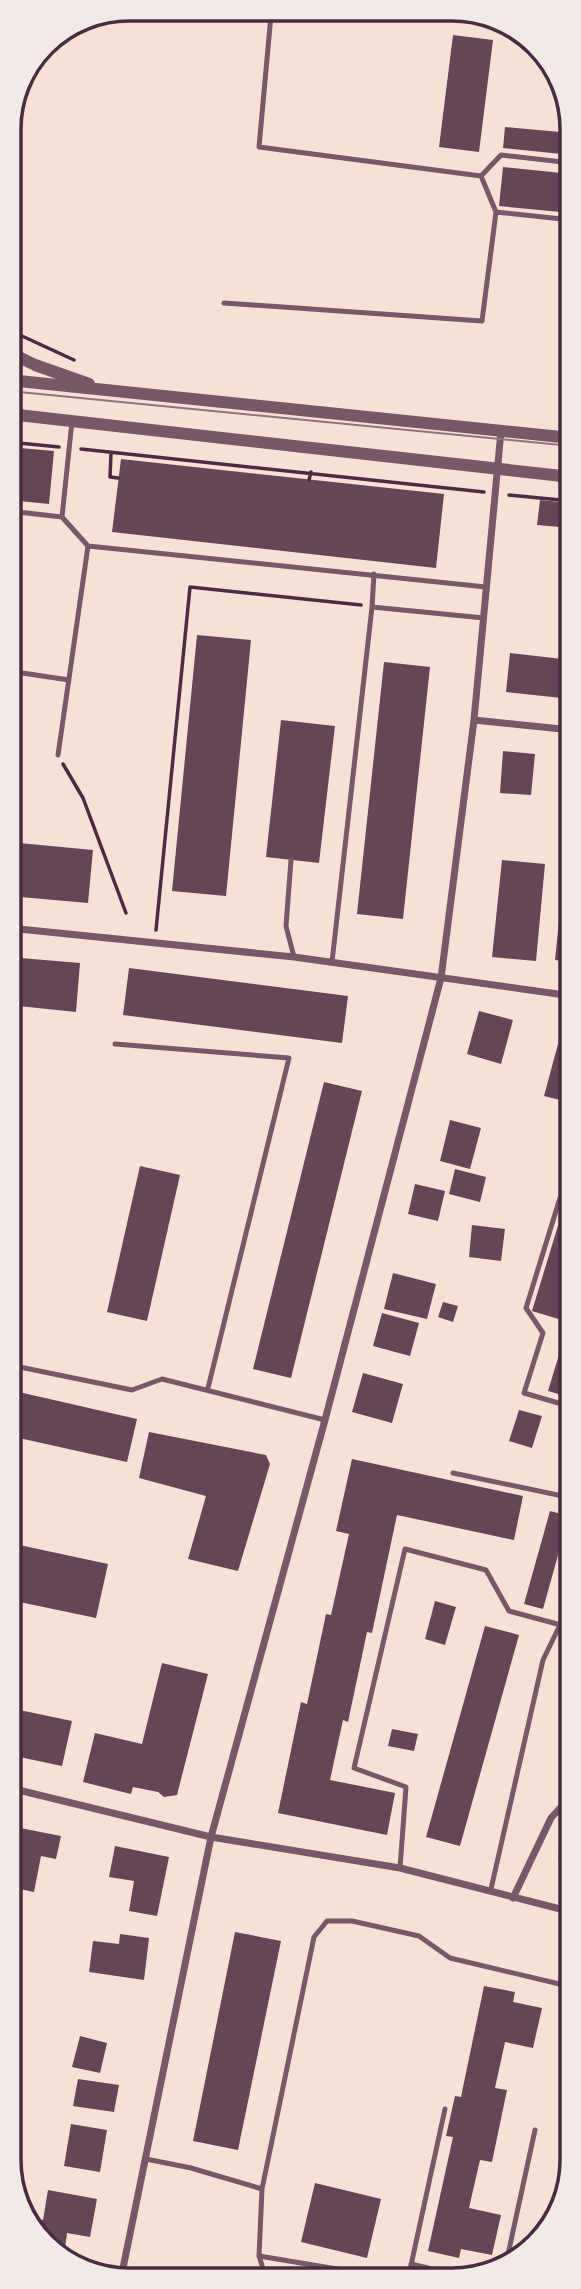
<svg xmlns="http://www.w3.org/2000/svg" width="581" height="2289" viewBox="0 0 581 2289" font-family="'Source Sans 3',sans-serif">
  <style>
    .building { fill: #644757 }
    .lines { fill: none; stroke-linecap: round; stroke-linejoin: round }
    .path { stroke: #4a2c40; stroke-width: 3.5 }
    .service { stroke: #755966; stroke-width: 5 }
    .minor { stroke: #755966; stroke-width: 7 }
    .tertiary { stroke: #755966; stroke-width: 12 }
    .tram { stroke: #8f747c; stroke-width: 2 }
    .rim { fill: none; stroke: #4a2c40; stroke-width: 3.5 }
  </style>
  <rect width="100%" height="100%" fill="#f7e1d7"/>
  <path class="building" d="M 453,35 L 493,40 L 479,152 L 439,147 Z
    M 505,127 L 571,133 L 571,155 L 503,148 Z
    M 503,167 L 571,174 L 571,213 L 499,206 Z
    M 9,447 L 54,451 L 49,504 L 9,500 Z
    M 121,459 L 444,494 L 436,568 L 112,532 Z
    M 540,500 L 571,503 L 571,528 L 537,525 Z
    M 566,632 L 571,633 L 571,651 L 563,650 Z
    M 197,635 L 251,640 L 226,896 L 172,891 Z
    M 510,653 L 571,660 L 571,699 L 506,692 Z
    M 384,662 L 430,667 L 403,919 L 357,914 Z
    M 281,720 L 335,726 L 319,863 L 266,857 Z
    M 503,751 L 535,754 L 531,795 L 500,793 Z
    M 9,842 L 93,850 L 88,903 L 9,896 Z
    M 502,860 L 545,864 L 536,961 L 492,957 Z
    M 559,921 L 571,922 L 572,962 L 555,960 Z
    M 9,957 L 80,963 L 76,1012 L 9,1005 Z
    M 129,968 L 348,996 L 342,1043 L 123,1015 Z
    M 479,1011 L 513,1020 L 501,1064 L 467,1054 Z
    M 558,1044 L 572,1047 L 572,1103 L 544,1096 Z
    M 324,1082 L 362,1091 L 291,1378 L 253,1369 Z
    M 450,1120 L 481,1128 L 470,1169 L 440,1161 Z
    M 140,1166 L 180,1175 L 147,1321 L 107,1312 Z
    M 455,1169 L 486,1177 L 480,1202 L 449,1194 Z
    M 415,1184 L 445,1191 L 438,1221 L 408,1214 Z
    M 560,1219 L 572,1222 L 572,1323 L 532,1311 Z
    M 472,1225 L 505,1229 L 501,1261 L 469,1257 Z
    M 393,1273 L 436,1284 L 427,1319 L 384,1309 Z
    M 443,1302 L 458,1306 L 453,1322 L 438,1317 Z
    M 382,1313 L 419,1323 L 410,1356 L 373,1346 Z
    M 561,1348 L 572,1351 L 572,1398 L 548,1391 Z
    M 363,1373 L 403,1384 L 392,1423 L 352,1412 Z
    M 10,1390 L 137,1419 L 127,1462 L 10,1436 Z
    M 519,1410 L 542,1416 L 532,1448 L 509,1441 Z
    M 149,1432 L 266,1455 L 270,1464 L 238,1571 L 188,1559 L 206,1496 L 139,1478 Z
    M 352,1459 L 523,1496 L 514,1540 L 397,1515 L 372,1633 L 367,1632 L 348,1722 L 343,1720 L 330,1780 L 395,1793 L 387,1835 L 278,1813 L 301,1702 L 307,1704 L 326,1614 L 331,1615 L 349,1534 L 336,1531 Z
    M 550,1511 L 569,1516 L 543,1609 L 524,1604 Z
    M 10,1543 L 108,1564 L 96,1618 L 10,1600 Z
    M 435,1601 L 456,1607 L 445,1645 L 425,1639 Z
    M 485,1626 L 519,1635 L 460,1846 L 426,1837 Z
    M 162,1663 L 208,1674 L 177,1795 L 164,1797 L 158,1792 L 133,1787 L 131,1794 L 83,1782 L 95,1733 L 142,1744 Z
    M 10,1708 L 72,1721 L 62,1766 L 10,1755 Z
    M 392,1729 L 418,1734 L 414,1751 L 388,1746 Z
    M 570,1814 L 572,1814 L 572,1860 L 558,1857 Z
    M 10,1826 L 61,1836 L 56,1859 L 41,1856 L 34,1892 L 10,1887 Z
    M 115,1846 L 169,1857 L 157,1916 L 129,1911 L 134,1881 L 109,1877 Z
    M 235,1932 L 281,1941 L 238,2150 L 193,2141 Z
    M 120,1934 L 149,1938 L 144,1980 L 89,1972 L 93,1941 L 119,1944 Z
    M 484,1986 L 515,1992 L 513,2002 L 542,2008 L 533,2048 L 505,2042 L 495,2088 L 507,2090 L 492,2162 L 480,2160 L 469,2208 L 501,2215 L 492,2255 L 461,2249 L 459,2258 L 428,2251 L 453,2137 L 446,2136 L 455,2096 L 461,2097 Z
    M 80,2036 L 107,2043 L 100,2073 L 72,2067 Z
    M 78,2079 L 119,2085 L 114,2112 L 73,2106 Z
    M 71,2124 L 107,2130 L 100,2172 L 64,2166 Z
    M 571,2142 L 572,2142 L 572,2162 L 567,2160 Z
    M 315,2183 L 381,2199 L 367,2258 L 301,2242 Z
    M 48,2190 L 97,2199 L 90,2237 L 67,2233 L 65,2248 L 39,2240 L 29,2217 L 43,2220 Z"/>
  <g class="lines">
    <path class="path" d="M 9,330 L 74,360
      M 9,442 L 59,447
      M 81,449 L 484,492
      M 111,453 L 110,477 L 118,478
      M 309,480 L 311,472
      M 509,495 L 571,501
      M 63,764 L 83,798 L 126,913
      M 156,930 L 190,587 L 361,605"/>
    <path class="service" d="M 271,15 L 259,147 L 481,176 L 501,155 L 571,163
      M 481,176 L 496,212
      M 224,303 L 482,321 L 496,212 L 571,220
      M 9,511 L 62,517 L 72,421
      M 62,517 L 88,546
      M 374,574 L 372,607 L 484,618
      M 9,671 L 69,680
      M 58,755 L 88,546 L 486,587
      M 291,860 L 286,926 L 294,957
      M 332,962 L 372,607
      M 115,1044 L 289,1058 L 208,1388
      M 572,1202 L 560,1198 L 526,1308 L 543,1333 L 524,1393 L 572,1407
      M 10,1365 L 132,1390 L 162,1379 L 325,1420
      M 453,1473 L 572,1498
      M 400,1868 L 406,1787 L 354,1768 L 405,1549 L 486,1570 L 509,1611 L 561,1625
      M 491,1889 L 543,1660 L 572,1600
      M 146,2159 L 191,2168 L 262,2189
      M 259,2256 L 337,2269 L 373,2279
      M 507,2259 L 535,2130
      M 411,2264 L 470,2278
      M 266,2278 L 259,2256 L 262,2189 L 314,1937 L 327,1921 L 352,1921 L 419,1936 L 450,1958 L 572,1987
      M 408,2279 L 445,2109"/>
    <path class="minor" d="M 474,720 L 571,730
      M 9,928 L 294,957 L 572,996
      M 10,1788 L 211,1837 L 400,1868 L 572,1912
      M 513,1898 L 551,1818 L 572,1795
      M 121,2278 L 211,1837 L 325,1420 L 441,978 L 474,720 L 501,431"/>
    <path class="tertiary" d="M 9,352 L 35,365 L 89,384
      M 9,380 L 571,438
      M 9,414 L 571,477"/>
    <path class="tram" d="M 9,391 L 571,446"/>
  </g>
  <path d="M0 0H581V2289H0ZM129 21H452A108 108 0 0 1 560 129V2160A108 108 0 0 1 452 2268H129A108 108 0 0 1 21 2160V129A108 108 0 0 1 129 21Z" fill="#f1eae7" fill-rule="evenodd"/>
  <path class="rim" d="M129 21H452A108 108 0 0 1 560 129V2160A108 108 0 0 1 452 2268H129A108 108 0 0 1 21 2160V129A108 108 0 0 1 129 21Z"/>
</svg>
